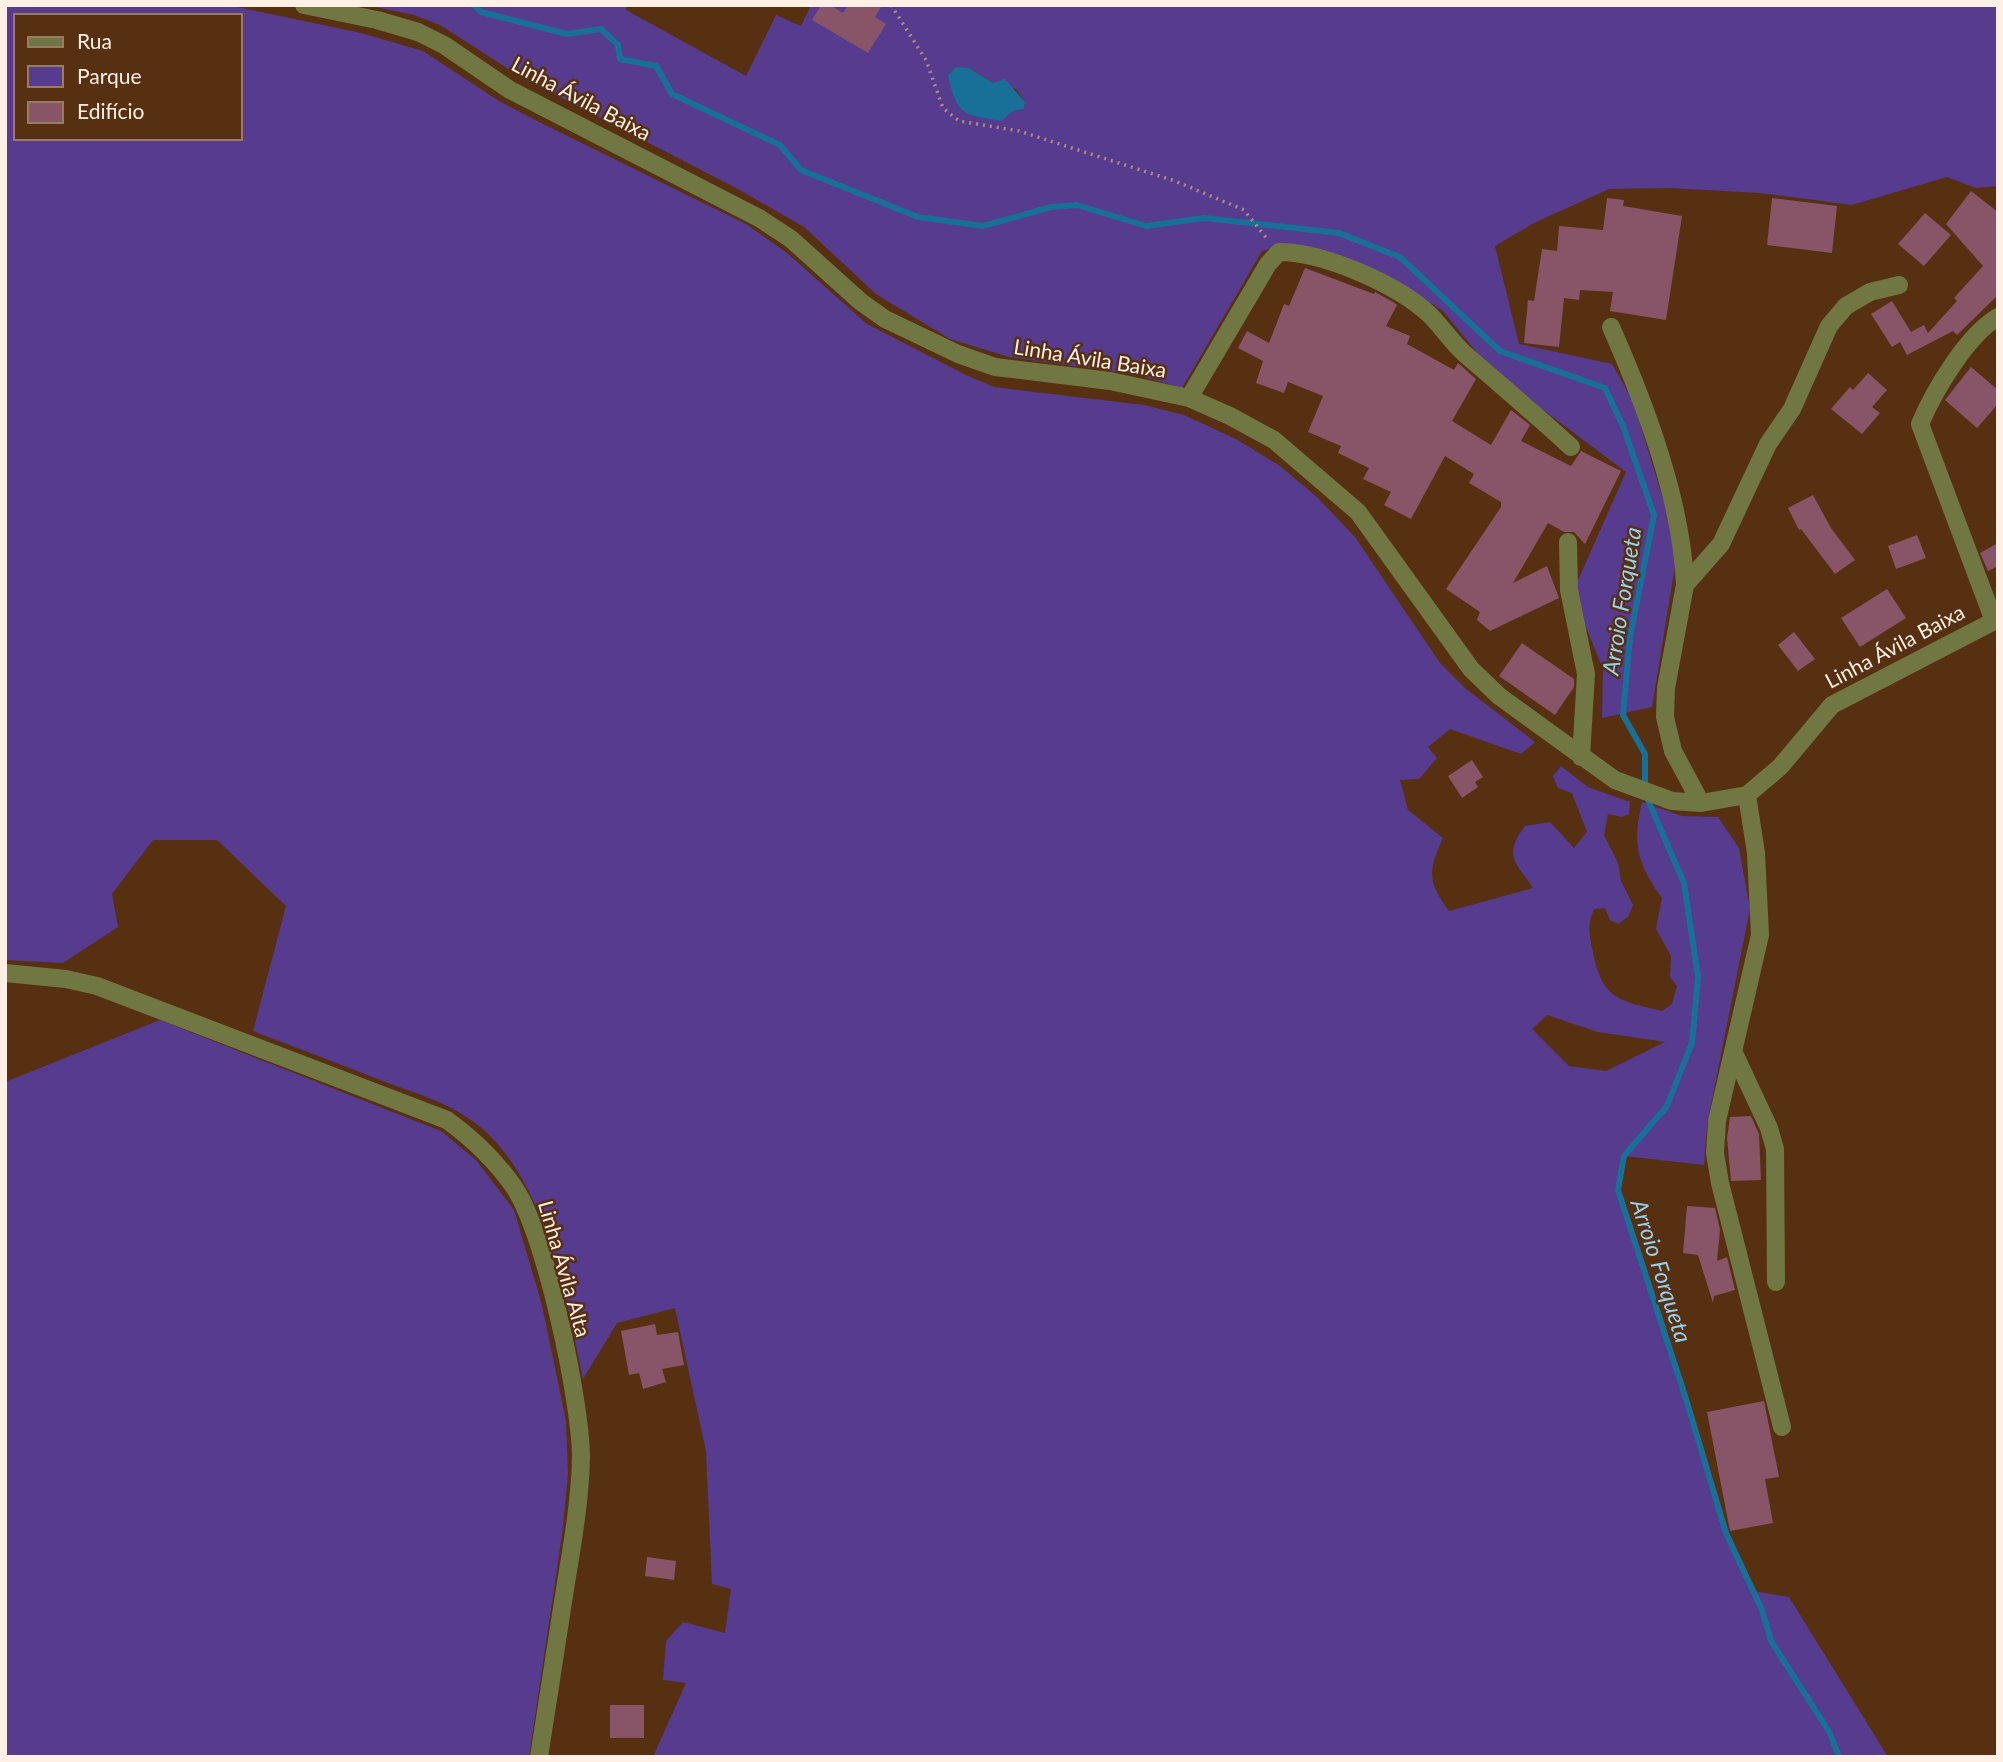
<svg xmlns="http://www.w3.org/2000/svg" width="2003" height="1762" viewBox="0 0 2003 1762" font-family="Lato,sans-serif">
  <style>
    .green { fill: #563b8f; fill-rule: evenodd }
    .water { fill: #186f98 }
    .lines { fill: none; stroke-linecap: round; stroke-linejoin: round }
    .stream { stroke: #186f98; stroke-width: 6 }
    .building { fill: #875468 }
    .path { stroke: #a98e79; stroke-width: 3.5; stroke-dasharray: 2 5; stroke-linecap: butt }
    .minor { stroke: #707742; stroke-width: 18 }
    .labels { text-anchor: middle; stroke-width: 5; stroke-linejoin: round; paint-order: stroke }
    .street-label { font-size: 21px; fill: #ffefe5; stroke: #573011 }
    .water-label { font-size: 23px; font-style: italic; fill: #94d0f3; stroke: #573011 }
  </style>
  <rect width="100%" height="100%" fill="#573011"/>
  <path class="green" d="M 5,5 L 228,5 L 361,33 L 423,51 L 499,101 L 539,122 L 746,224 L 787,253 L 867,324 L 966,375 L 994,387 L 1144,405 L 1184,415 L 1236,439 L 1280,466 L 1317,497 L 1355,537 L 1440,663 L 1465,688 L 1535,742 L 1521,754 L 1450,729 L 1428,747 L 1437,758 L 1419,779 L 1400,780 L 1408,810 L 1443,838 C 1428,871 1427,881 1449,911 L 1533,888 C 1515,862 1503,855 1525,826 L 1550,822 L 1574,848 L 1587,832 L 1572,793 L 1558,788 L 1553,776 L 1561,766 L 1588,787 L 1630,802 L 1629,814 L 1622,817 L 1608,814 L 1604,835 L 1618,863 L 1621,881 L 1633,905 L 1628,917 L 1618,924 L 1610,920 L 1605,908 L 1594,909 C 1587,925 1589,935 1593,952 C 1602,999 1619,1001 1662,1011 L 1672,1004 L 1677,986 L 1670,977 L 1671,956 L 1656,929 L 1662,898 C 1637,863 1632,844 1642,802 L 1682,816 L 1718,817 L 1739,848 L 1750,909 L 1707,1125 L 1704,1165 L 1624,1156 L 1618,1190 L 1686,1399 L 1726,1533 L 1753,1591 L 1789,1597 L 1888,1757 L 653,1757 L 686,1683 L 663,1680 L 666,1641 L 683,1622 L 725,1633 L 731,1589 L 712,1584 L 706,1451 L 675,1308 L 617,1323 L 583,1379 C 566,1296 544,1171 471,1120 C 446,1102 415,1093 388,1083 C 343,1065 298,1048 253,1031 L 286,906 L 217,840 L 153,840 L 112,894 L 118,927 L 63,963 L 5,960 ZM 16,16 L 240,16 L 240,138 L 16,138 ZM 1547,1015 L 1598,1032 L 1665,1042 L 1606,1071 L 1569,1066 L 1532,1029 Z
    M 366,5 L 627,5 L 626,10 L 746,76 L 776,15 L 801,26 L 811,5 L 1998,5 L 1998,186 L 1976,188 L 1947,177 L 1852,205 L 1760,193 L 1669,188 L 1609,189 L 1534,223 L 1495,246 L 1519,344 L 1612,364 L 1633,401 L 1678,548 L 1652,707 L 1602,718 L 1603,669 L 1578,608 L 1575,587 L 1626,472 L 1542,409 L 1478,354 L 1443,311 L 1407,288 L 1353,263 L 1304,246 L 1283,245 L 1262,251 L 1182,388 L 1138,375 L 1009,357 L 950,339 L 876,294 L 804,227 L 738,189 L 521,77 L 440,25 L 414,15 ZM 969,68 L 993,83 L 1016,89 L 1025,102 L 1024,109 L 1013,111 Z
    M 160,1020 L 441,1131 L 476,1160 L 514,1210 L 542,1305 L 566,1421 L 568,1475 L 562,1535 L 529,1757 L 5,1757 L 5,1082 Z"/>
  <path class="water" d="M 956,67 L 969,68 L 993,83 L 1005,79 L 1025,102 L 1024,109 L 1013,111 L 1001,121 C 961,114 957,115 948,75 Z"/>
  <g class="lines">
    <path class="stream" d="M 474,5 L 481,12 L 567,34 L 601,29 L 618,45 L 620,59 L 656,66 L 672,94 L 780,145 L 801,170 L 918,217 L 983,226 L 1051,207 L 1077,205 L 1146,226 L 1204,218 L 1339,233 L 1400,257 L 1500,351 L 1605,388 L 1623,426 L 1654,515 L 1630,637 L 1623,715 L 1645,754 L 1645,793 L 1684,883 L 1698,977 L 1692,1043 L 1667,1106 L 1624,1156 L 1618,1190 L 1686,1399 L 1726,1533 L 1762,1610 L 1771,1641 L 1830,1733 L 1839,1757"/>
  </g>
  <path class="building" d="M 821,5 L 830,5 L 843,13 L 848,5 L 882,5 L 875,17 L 886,24 L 868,53 L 812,20 Z
    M 1971,191 L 1998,212 L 1998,295 L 1957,335 L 1953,331 L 1907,355 L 1900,342 L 1892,347 L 1871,314 L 1892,301 L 1911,332 L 1924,325 L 1928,333 L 1957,301 L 1954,298 L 1983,266 L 1946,224 Z
    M 1607,198 L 1624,200 L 1623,206 L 1682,216 L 1666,320 L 1610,311 L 1613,292 L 1580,290 L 1579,300 L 1564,298 L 1559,347 L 1524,343 L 1528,300 L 1534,301 L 1542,249 L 1557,251 L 1559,226 L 1603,230 Z
    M 1772,198 L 1837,206 L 1832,253 L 1767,245 Z
    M 1925,213 L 1951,235 L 1924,266 L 1898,244 Z
    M 1305,268 L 1374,294 L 1375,292 L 1393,302 L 1397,305 L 1386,326 L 1410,336 L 1407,344 L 1454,370 L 1458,363 L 1476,379 L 1452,421 L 1491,445 L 1511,410 L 1530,425 L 1521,441 L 1571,466 L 1581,451 L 1621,471 L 1585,544 L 1574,532 L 1564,532 L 1548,523 L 1513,583 L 1547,566 L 1559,598 L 1490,631 L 1477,620 L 1480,612 L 1446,589 L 1501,507 L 1501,502 L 1469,483 L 1474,474 L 1445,456 L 1411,519 L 1384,505 L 1391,492 L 1363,479 L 1369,468 L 1338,453 L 1341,446 L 1308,432 L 1323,396 L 1288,382 L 1284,393 L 1256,383 L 1263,361 L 1238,348 L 1247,331 L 1269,343 L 1284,304 L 1289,306 Z
    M 1971,367 L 1998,390 L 1998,404 L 1977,428 L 1945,400 Z
    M 1868,373 L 1887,390 L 1872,407 L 1880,413 L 1862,434 L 1831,409 L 1850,387 L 1853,390 Z
    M 1813,495 L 1831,528 L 1855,560 L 1835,574 L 1801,529 L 1799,530 L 1788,508 Z
    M 1917,535 L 1926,558 L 1896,569 L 1888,546 Z
    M 1998,543 L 1998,566 L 1988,571 L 1980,553 Z
    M 1887,589 L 1906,618 L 1860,647 L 1841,618 Z
    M 1794,632 L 1815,659 L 1798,671 L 1778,645 Z
    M 1522,643 L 1574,679 L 1574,687 L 1555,715 L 1499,676 Z
    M 1472,760 L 1483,777 L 1475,782 L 1478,787 L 1462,798 L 1448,776 Z
    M 1751,1116 L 1759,1134 L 1761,1180 L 1731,1181 L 1727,1138 L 1730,1117 Z
    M 1687,1206 L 1715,1208 L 1720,1230 L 1717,1261 L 1727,1257 L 1735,1290 L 1714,1296 L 1713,1303 L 1698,1255 L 1683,1253 Z
    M 655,1324 L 657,1335 L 678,1332 L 684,1365 L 662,1369 L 666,1382 L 643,1389 L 639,1373 L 629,1375 L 621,1331 Z
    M 1764,1401 L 1779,1477 L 1765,1479 L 1773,1523 L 1730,1531 L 1707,1412 Z
    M 647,1557 L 676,1561 L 674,1580 L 645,1576 Z
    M 610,1705 L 644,1705 L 644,1738 L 610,1738 Z"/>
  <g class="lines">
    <path class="path" d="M 891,5 L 926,60 L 943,108 L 959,121 L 1019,131 L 1175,181 L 1244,210 L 1268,240"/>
    <path class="minor" d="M 304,5 L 377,20 L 418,32 L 444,45 L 510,90 L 759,218 L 791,239 L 861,302 L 885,319 L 958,354 L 995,367 L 1110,381 L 1189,398 L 1230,416 L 1274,440 L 1358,512 L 1471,669 L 1499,696 L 1615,780 L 1672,801 L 1701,803 L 1747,795 L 1780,767 L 1832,705 L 1998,619
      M 1611,327 C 1645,404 1682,501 1685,585
      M 1189,398 L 1268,264 L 1279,252 C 1323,252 1397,284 1430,315 C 1442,327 1452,343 1466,355 C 1501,385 1536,415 1571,447
      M 1568,542 L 1569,590 L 1586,674 L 1581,757
      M 1994,621 L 1920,424 C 1934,391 1967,335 1998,317
      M 1747,795 L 1756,853 L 1760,935 L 1717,1121 L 1715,1153 L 1720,1183 L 1782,1427
      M 1701,803 L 1673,751 L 1665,717 L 1666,688 L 1685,585 L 1721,544 L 1768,444 L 1792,409 L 1829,326 L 1846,306 L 1870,292 L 1899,285
      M 5,973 L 66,979 L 97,986 L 447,1120 C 473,1139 496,1161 514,1187 C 545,1232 581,1402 581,1458 C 580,1502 572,1546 565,1589 C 556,1645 548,1701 539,1757
      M 1733,1051 L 1769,1128 L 1775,1149 L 1776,1282"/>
  </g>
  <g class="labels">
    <g class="street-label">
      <text transform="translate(581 99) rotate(28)" y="7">Linha Ávila Baixa</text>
      <text transform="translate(1090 359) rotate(9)" y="7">Linha Ávila Baixa</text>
      <text transform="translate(1895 647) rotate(-28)" y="7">Linha Ávila Baixa</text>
      <text transform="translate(564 1269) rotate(74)" y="7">Linha Ávila Alta</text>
    </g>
    <g class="water-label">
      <text transform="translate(1622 601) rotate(-81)" y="8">Arroio Forqueta</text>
      <text transform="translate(1661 1271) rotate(72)" y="8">Arroio Forqueta</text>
    </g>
  </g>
  <rect width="2003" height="1762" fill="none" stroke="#ffefe5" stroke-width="14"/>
  <rect x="14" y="14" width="228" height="126" fill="#573011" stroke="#9a7c66" stroke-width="2"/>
  <rect x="28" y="37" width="35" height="10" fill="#707742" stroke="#9a7c66" stroke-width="2"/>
  <text x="77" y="49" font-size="21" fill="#ffefe5">Rua</text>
  <rect x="28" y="66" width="35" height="21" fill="#563b8f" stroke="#9a7c66" stroke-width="2"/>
  <text x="77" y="84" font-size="21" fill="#ffefe5">Parque</text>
  <rect x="28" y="102" width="35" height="21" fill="#875468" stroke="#9a7c66" stroke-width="2"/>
  <text x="77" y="119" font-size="21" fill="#ffefe5">Edifício</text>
</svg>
